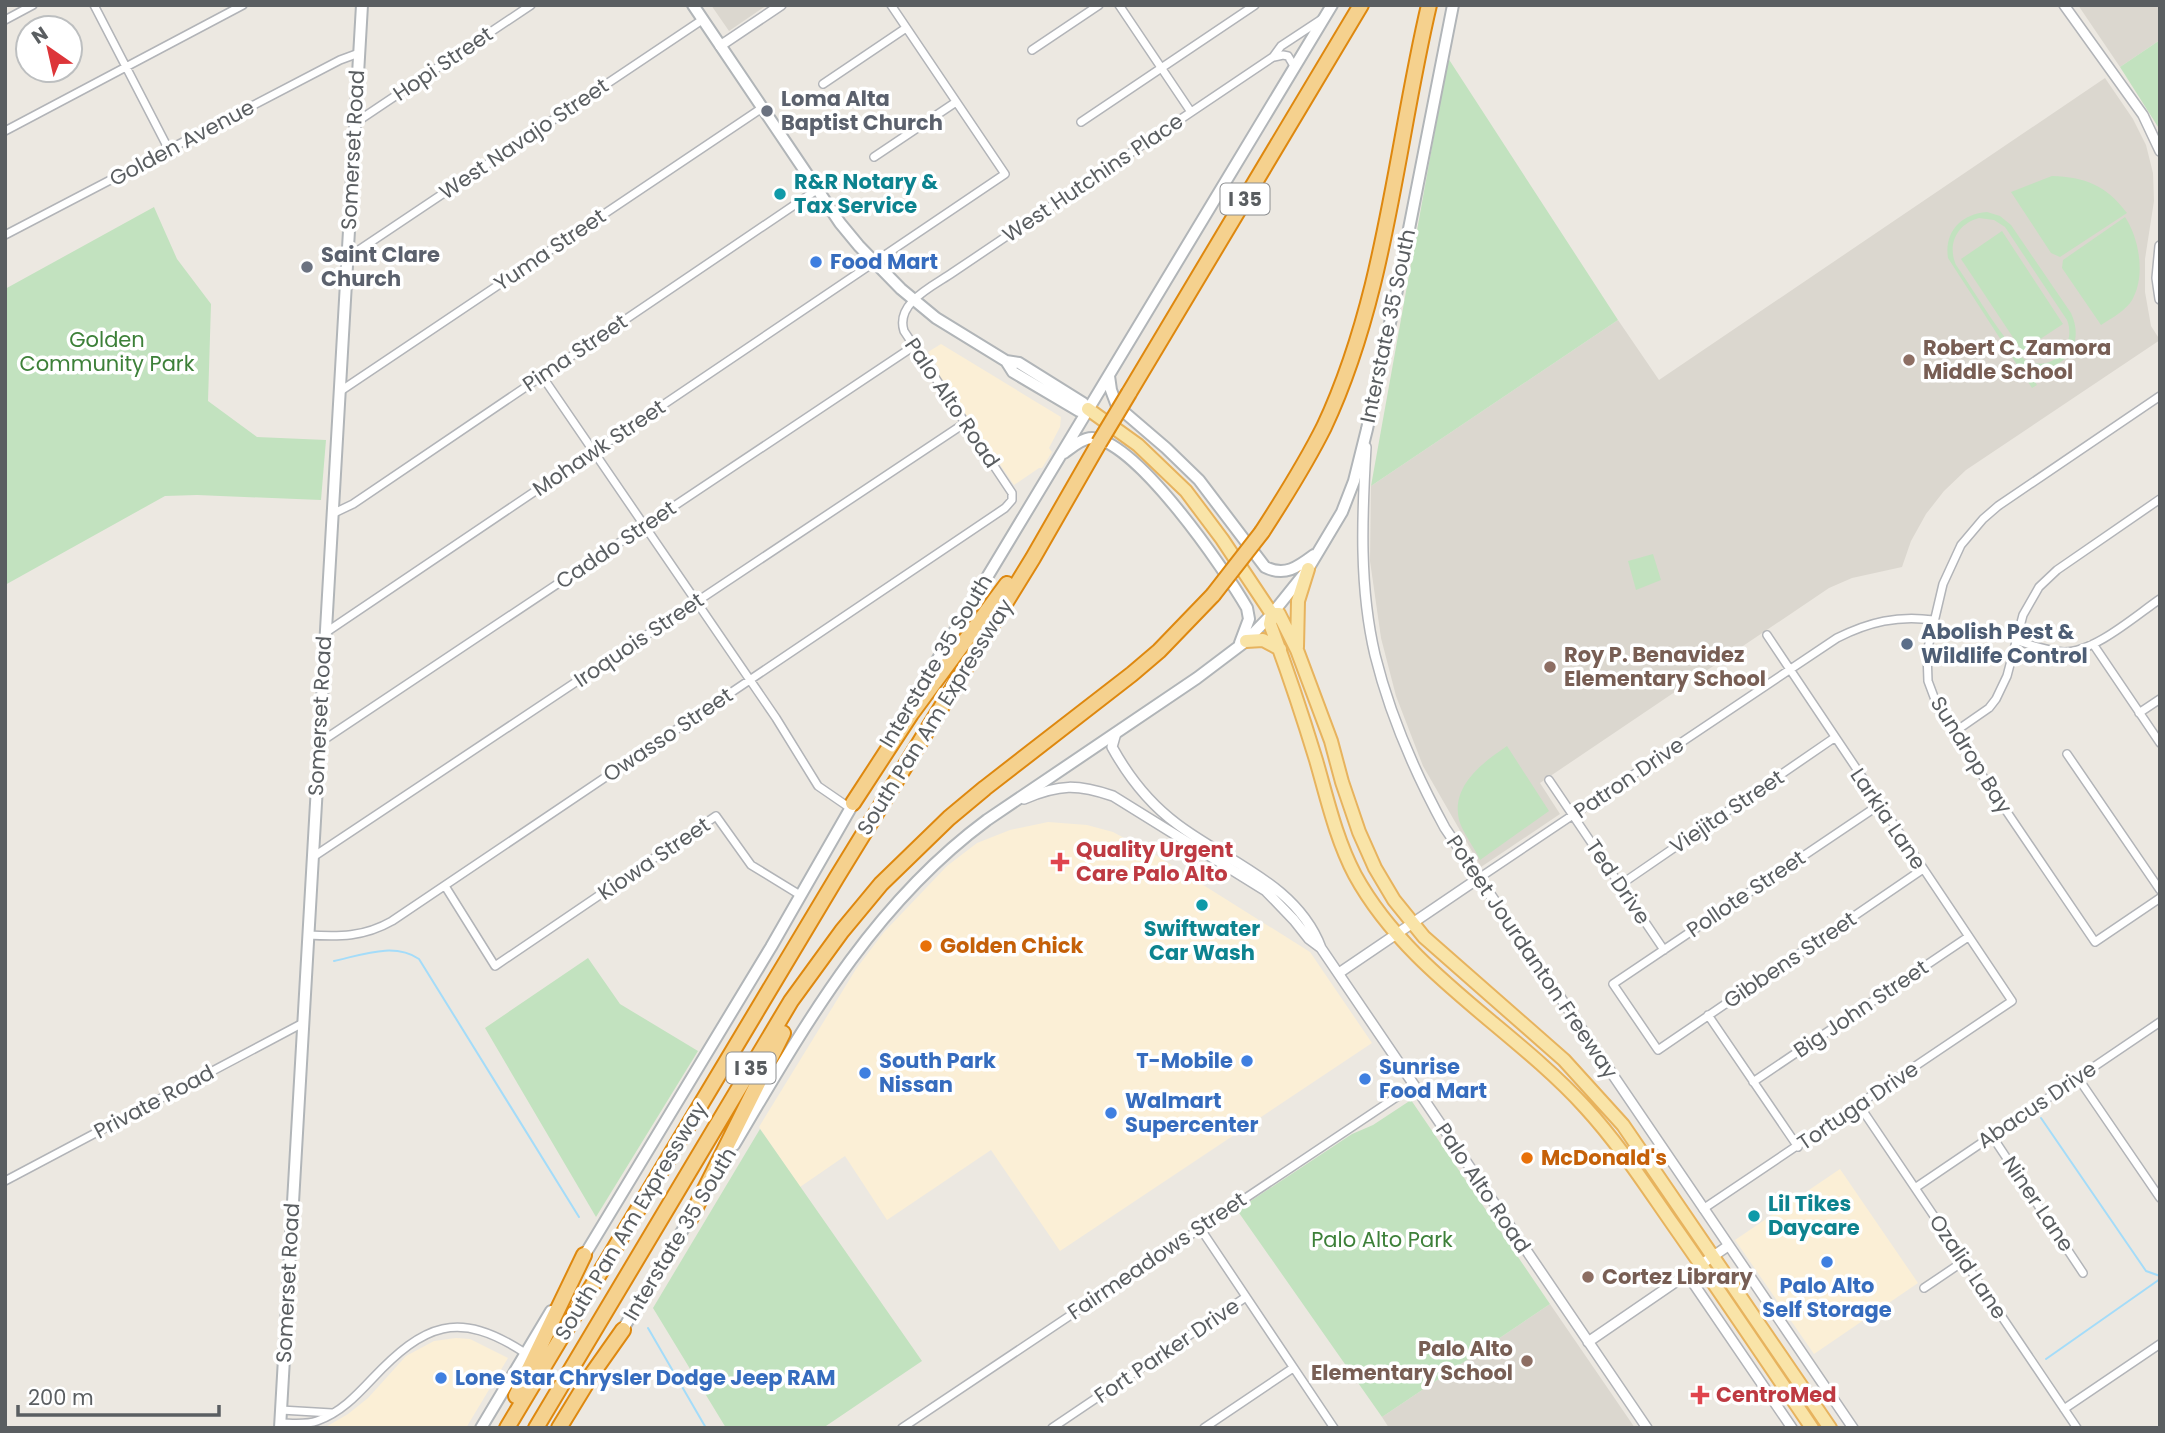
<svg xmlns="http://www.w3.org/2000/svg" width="2165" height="1433" viewBox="0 0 2165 1433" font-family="Poppins,sans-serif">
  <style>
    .commercial { fill: #fbefd6 }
    .education { fill: #dbd7cf }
    .green { fill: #c2e2bf; fill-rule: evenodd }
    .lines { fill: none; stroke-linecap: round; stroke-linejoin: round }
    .stream { stroke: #a4dcf9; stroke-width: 2 }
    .minor-casing { stroke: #b2b4b8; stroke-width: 10 }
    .tertiary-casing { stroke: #b2b4b8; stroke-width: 12 }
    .secondary-casing { stroke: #b1b5b8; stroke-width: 14 }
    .primary-casing { stroke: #e7b35e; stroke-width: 16 }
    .motorway-casing { stroke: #de880f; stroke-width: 18 }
    .minor { stroke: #fff; stroke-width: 7 }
    .tertiary { stroke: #fff; stroke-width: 9 }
    .secondary { stroke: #fff; stroke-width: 10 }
    .primary { stroke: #f9e4a8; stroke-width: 12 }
    .motorway { stroke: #f5d18e; stroke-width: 14 }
    .motorway-bridge-casing { stroke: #de880f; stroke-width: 18; stroke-linecap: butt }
    .motorway-bridge { stroke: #f5d18e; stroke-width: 14 }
    .worship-dot { fill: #6b7280; stroke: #fff; stroke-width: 2.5 }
    .culture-dot { fill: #0f9aa8; stroke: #fff; stroke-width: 2.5 }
    .shop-dot { fill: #3f7fe0; stroke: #fff; stroke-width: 2.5 }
    .education-dot { fill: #8d6e63; stroke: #fff; stroke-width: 2.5 }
    .service-dot { fill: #5c6f8a; stroke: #fff; stroke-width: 2.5 }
    .health-dot { fill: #e0444e; stroke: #fff; stroke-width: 2.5 }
    .food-dot { fill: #e8710a; stroke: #fff; stroke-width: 2.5 }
    .labels { text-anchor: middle; stroke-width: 7; stroke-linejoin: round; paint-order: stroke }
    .shield { fill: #fff; stroke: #8c8e90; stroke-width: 2 }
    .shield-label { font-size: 19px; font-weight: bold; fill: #5a5e61 }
    .street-label { font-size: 21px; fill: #5a5e61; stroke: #fff }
    .worship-label { font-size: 21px; font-weight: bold; fill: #5b616d; stroke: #fff; text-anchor: start }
    .culture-label { font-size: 21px; font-weight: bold; fill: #0d838f; stroke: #fff; text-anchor: start }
    .shop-label { font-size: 21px; font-weight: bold; fill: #366cbe; stroke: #fff; text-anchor: start }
    .park-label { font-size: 21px; fill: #3d8039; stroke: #fff }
    .education-label { font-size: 21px; font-weight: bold; fill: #785e54; stroke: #fff; text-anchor: start }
    .service-label { font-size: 21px; font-weight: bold; fill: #4e5e75; stroke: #fff; text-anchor: start }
    .health-label { font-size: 21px; font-weight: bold; fill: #be3a42; stroke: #fff; text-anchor: start }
    .food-label { font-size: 21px; font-weight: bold; fill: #c56008; stroke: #fff; text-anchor: start }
  </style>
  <rect width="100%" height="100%" fill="#ece8e1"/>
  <path class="commercial" d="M 941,344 L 1061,417 L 1060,427 L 1049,448 L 1052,452 L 1042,468 L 1039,468 L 1014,485 L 937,373 L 940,370 L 928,352 Z
    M 1048,822 L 1087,825 L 1113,832 L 1154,854 L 1310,952 L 1372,1043 L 1060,1251 L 991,1150 L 887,1220 L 845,1156 L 800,1187 L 759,1127 L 856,969 L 884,932 L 947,866 L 977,843 L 1010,830 Z
    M 1840,1169 L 1918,1283 L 1814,1354 L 1735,1240 Z
    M 456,1338 L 470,1339 L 508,1358 L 466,1428 L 324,1428 L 348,1414 L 368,1398 L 406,1356 L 434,1341 Z"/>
  <path class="education" d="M 711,5 L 767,5 L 729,31 Z
    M 2078,5 L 2160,5 L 2160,40 L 2120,67 Z
    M 2105,78 L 2133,119 L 2146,145 L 2153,173 L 2154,201 L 2145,259 L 2145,292 L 2151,326 L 2160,340 L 1966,470 L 1944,491 L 1926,514 L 1911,541 L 1902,567 L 1852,578 L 1829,588 L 1540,783 L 1560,814 L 1481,867 L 1423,766 L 1396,696 L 1381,638 L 1370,561 L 1371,486 L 1618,320 L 1659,380 Z
    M 1550,1304 L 1635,1428 L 1389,1428 L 1382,1417 Z"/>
  <path class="green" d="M 2160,40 L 2160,130 L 2120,67 Z
    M 1448,58 L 1618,320 L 1371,486 Z
    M 2052,176 C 2085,177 2106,185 2127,213 L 2060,257 L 2051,253 L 2011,192 Z
    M 154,207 L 177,259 L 211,304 L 208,401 L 257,437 L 326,440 L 321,500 L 197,495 L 165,496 L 5,585 L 5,289 Z
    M 1987,212 L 2000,216 L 2011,225 L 2071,313 C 2087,347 2060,377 2025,366 L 2037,385 L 2032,388 L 1948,258 C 1944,232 1961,214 1987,212 ZM 1979,218 L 1994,220 L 2005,227 L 2067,320 C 2077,345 2053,374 2026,360 C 2011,353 1969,283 1956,265 C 1947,244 1957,224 1979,218 Z
    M 2125,217 C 2139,238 2145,273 2134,296 C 2129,309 2112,318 2101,325 L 2062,268 L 2063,260 Z
    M 2002,231 L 2063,324 L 2022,351 L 1961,259 Z
    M 1653,554 L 1661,580 L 1636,590 L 1628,561 Z
    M 1507,746 L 1549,811 L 1480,860 C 1474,847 1463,833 1459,820 C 1451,786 1482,763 1507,746 Z
    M 588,958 L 620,1004 L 698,1051 L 596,1217 L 485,1028 Z
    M 1411,1100 L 1550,1304 L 1382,1417 L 1237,1210 L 1352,1134 L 1373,1125 Z
    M 760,1129 L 922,1361 L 823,1428 L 726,1428 L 653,1308 Z"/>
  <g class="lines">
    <path class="stream" d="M 334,961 C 362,955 394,942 419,959 L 579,1217
      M 2041,1118 L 2146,1271 L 2160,1276
      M 648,1328 L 706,1428
      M 2046,1359 L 2160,1279"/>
    <defs>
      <path id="minor" d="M 94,5 L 169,150
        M 1119,5 L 1191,112
        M 5,20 L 33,5
        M 1032,50 L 1099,5
        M 1274,57 L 1283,55 L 1288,56 L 1294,66
        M 823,84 L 906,28
        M 1081,122 L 1255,5
        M 355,123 L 531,5
        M 5,131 L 243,5
        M 874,157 L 956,102
        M 5,235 L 340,60 L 359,53
        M 347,258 L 702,20
        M 542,376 L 776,718 L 818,786 L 850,808
        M 339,392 L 762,108
        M 2160,396 L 1998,506 L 1983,519 L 1961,545 L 1943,584 L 1927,652 L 1928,681 L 1940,713 L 2095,942 L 2160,898
        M 332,514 L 353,504 L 818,189
        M 325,633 L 1005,174 L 891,5
        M 2015,640 C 2031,645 2047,651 2064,652 C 2095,652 2135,616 2160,599
        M 2093,644 L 2160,743
        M 2139,713 L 2160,699
        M 1953,733 L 1989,708 L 1996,699 L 2007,676 L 2023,615 L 2039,587 L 2057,570 L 2160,499
        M 319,743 L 914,346
        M 2067,754 L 2160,890
        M 1549,780 L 1664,950
        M 1879,805 L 1613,984 L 1658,1050 L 1923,869
        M 313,857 L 965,423
        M 1479,878 L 1837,638 C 1869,622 1898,615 1933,620
        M 1620,885 L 1834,738
        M 445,886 L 495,966 L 716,816 L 751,865 L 800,895
        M 308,935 C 339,937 364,937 392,921 L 1005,508 L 1012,500 L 1012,493 L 904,331 C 895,303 933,286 952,273 L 1273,57 L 1281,46 L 1322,19
        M 1708,1015 L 1798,1147
        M 2078,1078 L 2160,1198
        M 1753,1082 L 1968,937
        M 1859,1105 L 2077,1428
        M 1992,1136 L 2083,1273
        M 5,1181 L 303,1023
        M 1915,1188 L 2160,1022
        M 1703,1209 L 2012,1001 L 1767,635
        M 1200,1228 L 1334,1428
        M 1924,1288 L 1964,1261
        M 2064,1409 L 2160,1344
        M 281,1410 L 332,1413
        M 280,1423 C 291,1423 306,1425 317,1421 C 340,1413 356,1396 372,1379 C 424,1324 458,1309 525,1353
        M 902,1428 L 1413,1086
        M 1052,1428 L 1246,1297
        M 1204,1428 L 1293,1368"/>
      <path id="tertiary" d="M 2064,5 L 2143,115 L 2160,151
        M 720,46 L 781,5
        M 2160,246 L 2157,278 L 2160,299
        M 1366,447 C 1362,516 1359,587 1375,655 C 1390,716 1415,773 1445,828 L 1853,1428
        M 1116,733 L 1112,747 C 1128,776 1150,804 1177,824 C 1227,862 1297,884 1321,948 L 1647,1428
        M 1024,799 C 1060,784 1077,784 1113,796 L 1266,891 L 1294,920 L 1309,939 L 1321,948
        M 1339,973 L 1479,878
        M 1687,1274 L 1792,1428
        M 1588,1342 L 1728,1246"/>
      <path id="secondary" d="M 693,5 L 840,223 L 859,246 L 901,289 L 936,318 L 1006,361 L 1019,363 L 1083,403 L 1088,409
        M 1006,361 L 1013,372 L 1079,411 L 1088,409
        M 1109,376 L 1111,390 L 1117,406 L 1166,448 L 1199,480 L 1265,567 C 1285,577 1298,567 1314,555
        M 1064,453 C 1072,447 1082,438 1092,438 C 1137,441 1225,570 1247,608 L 1249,619 L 1240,643
        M 907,710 L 1332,5
        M 734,1145 C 805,1025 872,905 987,820 L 1197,678 L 1246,641 L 1272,614 L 1308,569 L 1342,512 L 1354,481 L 1367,429 L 1395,300 L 1453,5
        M 581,1261 L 771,947 L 857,797
        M 620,1334 L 693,1213
        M 280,1428 L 362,5
        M 481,1428 L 551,1311"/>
      <path id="primary" d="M 1088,409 L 1138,445 L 1186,491 L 1222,539 L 1272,614 L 1279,614 L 1297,650 L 1331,741 L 1342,782 L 1359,832 L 1375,868 L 1394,900 L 1424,937 L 1564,1060 L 1623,1125 L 1830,1428
        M 1272,614 L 1270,624 C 1287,669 1302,714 1316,760 C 1327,798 1336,839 1355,875 C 1408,972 1512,1027 1585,1107 C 1619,1144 1646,1186 1674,1226 C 1721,1293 1766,1360 1812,1428
        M 1246,641 L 1263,640 L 1280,649
        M 1297,647 L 1298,601 L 1308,569"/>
      <path id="motorway" d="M 1129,393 L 1361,5
        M 1262,532 C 1284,498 1306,463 1324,427 C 1386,295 1396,145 1429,5
        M 853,803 L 911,714 L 1007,584
        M 690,1219 L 783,1033
        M 516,1396 L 584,1255
        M 507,1428 L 837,877 L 1033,558 L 1099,443
        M 536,1428 L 791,1001 L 842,931 L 881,884 L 949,818 L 985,788 L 1132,674 L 1159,651 L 1213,595
        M 559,1428 L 592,1374 L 623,1330"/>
    </defs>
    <use href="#minor" class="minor-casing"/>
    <use href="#tertiary" class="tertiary-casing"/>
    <use href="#secondary" class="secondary-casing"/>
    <use href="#primary" class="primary-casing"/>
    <use href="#motorway" class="motorway-casing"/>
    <use href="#minor" class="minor"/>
    <use href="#tertiary" class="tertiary"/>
    <use href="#secondary" class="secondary"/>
    <use href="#primary" class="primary"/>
    <use href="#motorway" class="motorway"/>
    <defs>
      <path id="motorway-bridge" d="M 1099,443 L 1129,393
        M 1213,595 L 1262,532"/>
    </defs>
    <use href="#motorway-bridge" class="motorway-bridge-casing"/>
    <use href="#motorway-bridge" class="motorway-bridge"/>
  </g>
  <g class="worship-dot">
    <circle cx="767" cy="111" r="7"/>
    <circle cx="307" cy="267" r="7"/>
  </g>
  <g class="culture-dot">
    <circle cx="780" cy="194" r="7"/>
    <circle cx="1202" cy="905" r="7"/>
    <circle cx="1754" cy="1216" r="7"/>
  </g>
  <g class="shop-dot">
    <circle cx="816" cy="262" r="7"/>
    <circle cx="1247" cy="1061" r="7"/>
    <circle cx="865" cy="1073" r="7"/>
    <circle cx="1365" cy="1079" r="7"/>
    <circle cx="1111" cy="1113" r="7"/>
    <circle cx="1827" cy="1262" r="7"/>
    <circle cx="441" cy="1378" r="7"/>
  </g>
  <g class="education-dot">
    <circle cx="1909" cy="360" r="7"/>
    <circle cx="1550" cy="667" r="7"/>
    <circle cx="1588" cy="1277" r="7"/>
    <circle cx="1527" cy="1361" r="7"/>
  </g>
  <circle class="service-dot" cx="1907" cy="644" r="7"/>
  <g class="health-dot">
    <path d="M1056.5 851.5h7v7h7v7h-7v7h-7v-7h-7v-7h7z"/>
    <path d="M1696.5 1384.5h7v7h7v7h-7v7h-7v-7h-7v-7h7z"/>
  </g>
  <g class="food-dot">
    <circle cx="926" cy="946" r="7"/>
    <circle cx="1527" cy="1158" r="7"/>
  </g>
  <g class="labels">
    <g class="shield">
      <rect x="1220.5" y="183.5" width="49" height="31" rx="5"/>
      <rect x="726.5" y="1052.5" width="49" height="31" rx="5"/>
    </g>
    <g class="shield-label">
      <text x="1245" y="206">I 35</text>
      <text x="751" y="1075">I 35</text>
    </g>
    <g class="street-label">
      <text transform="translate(443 64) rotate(-34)" y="7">Hopi Street</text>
      <text transform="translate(524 139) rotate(-34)" y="7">West Navajo Street</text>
      <text transform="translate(182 143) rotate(-28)" y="7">Golden Avenue</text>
      <text transform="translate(353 150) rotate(-87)" y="7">Somerset Road</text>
      <text transform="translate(1093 178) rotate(-34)" y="7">West Hutchins Place</text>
      <text transform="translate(550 250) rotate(-34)" y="7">Yuma Street</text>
      <text transform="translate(1388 326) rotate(-78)" y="7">Interstate 35 South</text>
      <text transform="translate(575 353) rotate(-34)" y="7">Pima Street</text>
      <text transform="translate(952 403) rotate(56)" y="7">Palo Alto Road</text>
      <text transform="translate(599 448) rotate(-34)" y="7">Mohawk Street</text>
      <text transform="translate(616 545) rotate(-34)" y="7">Caddo Street</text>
      <text transform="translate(639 640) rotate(-34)" y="7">Iroquois Street</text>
      <text transform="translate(936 661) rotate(-59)" y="7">Interstate 35 South</text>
      <text transform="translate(320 716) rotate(-87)" y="7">Somerset Road</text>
      <text transform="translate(935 717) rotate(-58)" y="7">South Pan Am Expressway</text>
      <text transform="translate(668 735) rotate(-34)" y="7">Owasso Street</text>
      <text transform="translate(1971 755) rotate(58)" y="7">Sundrop Bay</text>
      <text transform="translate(1629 778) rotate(-34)" y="7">Patron Drive</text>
      <text transform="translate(1727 812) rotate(-34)" y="7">Viejita Street</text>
      <text transform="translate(1888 819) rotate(56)" y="7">Larkia Lane</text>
      <text transform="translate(654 859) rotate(-34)" y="7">Kiowa Street</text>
      <text transform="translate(1618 882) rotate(56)" y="7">Ted Drive</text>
      <text transform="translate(1746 894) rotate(-34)" y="7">Pollote Street</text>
      <text transform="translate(1532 957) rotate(56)" y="7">Poteet Jourdanton Freeway</text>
      <text transform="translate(1790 960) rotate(-34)" y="7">Gibbens Street</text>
      <text transform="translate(1861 1009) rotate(-34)" y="7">Big John Street</text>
      <text transform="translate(154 1102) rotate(-28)" y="7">Private Road</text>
      <text transform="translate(2037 1105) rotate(-34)" y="7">Abacus Drive</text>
      <text transform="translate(1858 1106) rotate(-34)" y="7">Tortuga Drive</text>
      <text transform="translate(1483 1188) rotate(56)" y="7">Palo Alto Road</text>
      <text transform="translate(2038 1204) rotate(56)" y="7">Niner Lane</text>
      <text transform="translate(631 1221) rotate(-59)" y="7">South Pan Am Expressway</text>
      <text transform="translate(680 1234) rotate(-59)" y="7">Interstate 35 South</text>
      <text transform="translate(1157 1256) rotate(-34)" y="7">Fairmeadows Street</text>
      <text transform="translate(1968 1267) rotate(56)" y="7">Ozalid Lane</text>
      <text transform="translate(288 1283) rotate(-87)" y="7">Somerset Road</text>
      <text transform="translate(1167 1351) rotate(-34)" y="7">Fort Parker Drive</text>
    </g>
    <g class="worship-label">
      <text x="781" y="106">Loma Alta<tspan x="781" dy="24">Baptist Church</tspan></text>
      <text x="321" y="262">Saint Clare<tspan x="321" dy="24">Church</tspan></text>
    </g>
    <g class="culture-label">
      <text x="794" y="189">R&amp;R Notary &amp;<tspan x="794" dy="24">Tax Service</tspan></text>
      <text x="1202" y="936" text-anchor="middle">Swiftwater<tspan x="1202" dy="24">Car Wash</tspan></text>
      <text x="1768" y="1211">Lil Tikes<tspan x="1768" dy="24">Daycare</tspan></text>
    </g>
    <g class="shop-label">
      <text x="830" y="269">Food Mart</text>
      <text x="879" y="1068">South Park<tspan x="879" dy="24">Nissan</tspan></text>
      <text x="1233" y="1068" text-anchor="end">T-Mobile</text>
      <text x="1379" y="1074">Sunrise<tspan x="1379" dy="24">Food Mart</tspan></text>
      <text x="1125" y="1108">Walmart<tspan x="1125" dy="24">Supercenter</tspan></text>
      <text x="1827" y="1293" text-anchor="middle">Palo Alto<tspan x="1827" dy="24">Self Storage</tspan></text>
      <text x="455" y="1385">Lone Star Chrysler Dodge Jeep RAM</text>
    </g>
    <g class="park-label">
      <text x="107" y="347">Golden<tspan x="107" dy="24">Community Park</tspan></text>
      <text x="1382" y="1247">Palo Alto Park</text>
    </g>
    <g class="education-label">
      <text x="1923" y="355">Robert C. Zamora<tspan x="1923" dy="24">Middle School</tspan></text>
      <text x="1564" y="662">Roy P. Benavidez<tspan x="1564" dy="24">Elementary School</tspan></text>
      <text x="1602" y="1284">Cortez Library</text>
      <text x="1513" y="1356" text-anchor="end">Palo Alto<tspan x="1513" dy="24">Elementary School</tspan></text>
    </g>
    <g class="service-label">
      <text x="1921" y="639">Abolish Pest &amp;<tspan x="1921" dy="24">Wildlife Control</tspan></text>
    </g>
    <g class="health-label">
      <text x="1076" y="857">Quality Urgent<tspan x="1076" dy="24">Care Palo Alto</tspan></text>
      <text x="1716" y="1402">CentroMed</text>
    </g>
    <g class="food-label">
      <text x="940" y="953">Golden Chick</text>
      <text x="1541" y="1165">McDonald's</text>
    </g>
  </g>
  <rect width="2165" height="1433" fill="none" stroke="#5a5e61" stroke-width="14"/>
  <g transform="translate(49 49) rotate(326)"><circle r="33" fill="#ffffff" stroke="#bdbfc0" stroke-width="2"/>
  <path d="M0-5L12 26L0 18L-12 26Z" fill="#dd3539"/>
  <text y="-10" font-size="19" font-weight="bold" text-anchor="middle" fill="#5a5e61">N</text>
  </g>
  <path d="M18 1405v10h201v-10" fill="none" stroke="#5a5e61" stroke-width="3.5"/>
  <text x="28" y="1405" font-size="21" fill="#5a5e61" stroke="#ffffff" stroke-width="5" paint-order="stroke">200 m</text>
</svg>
